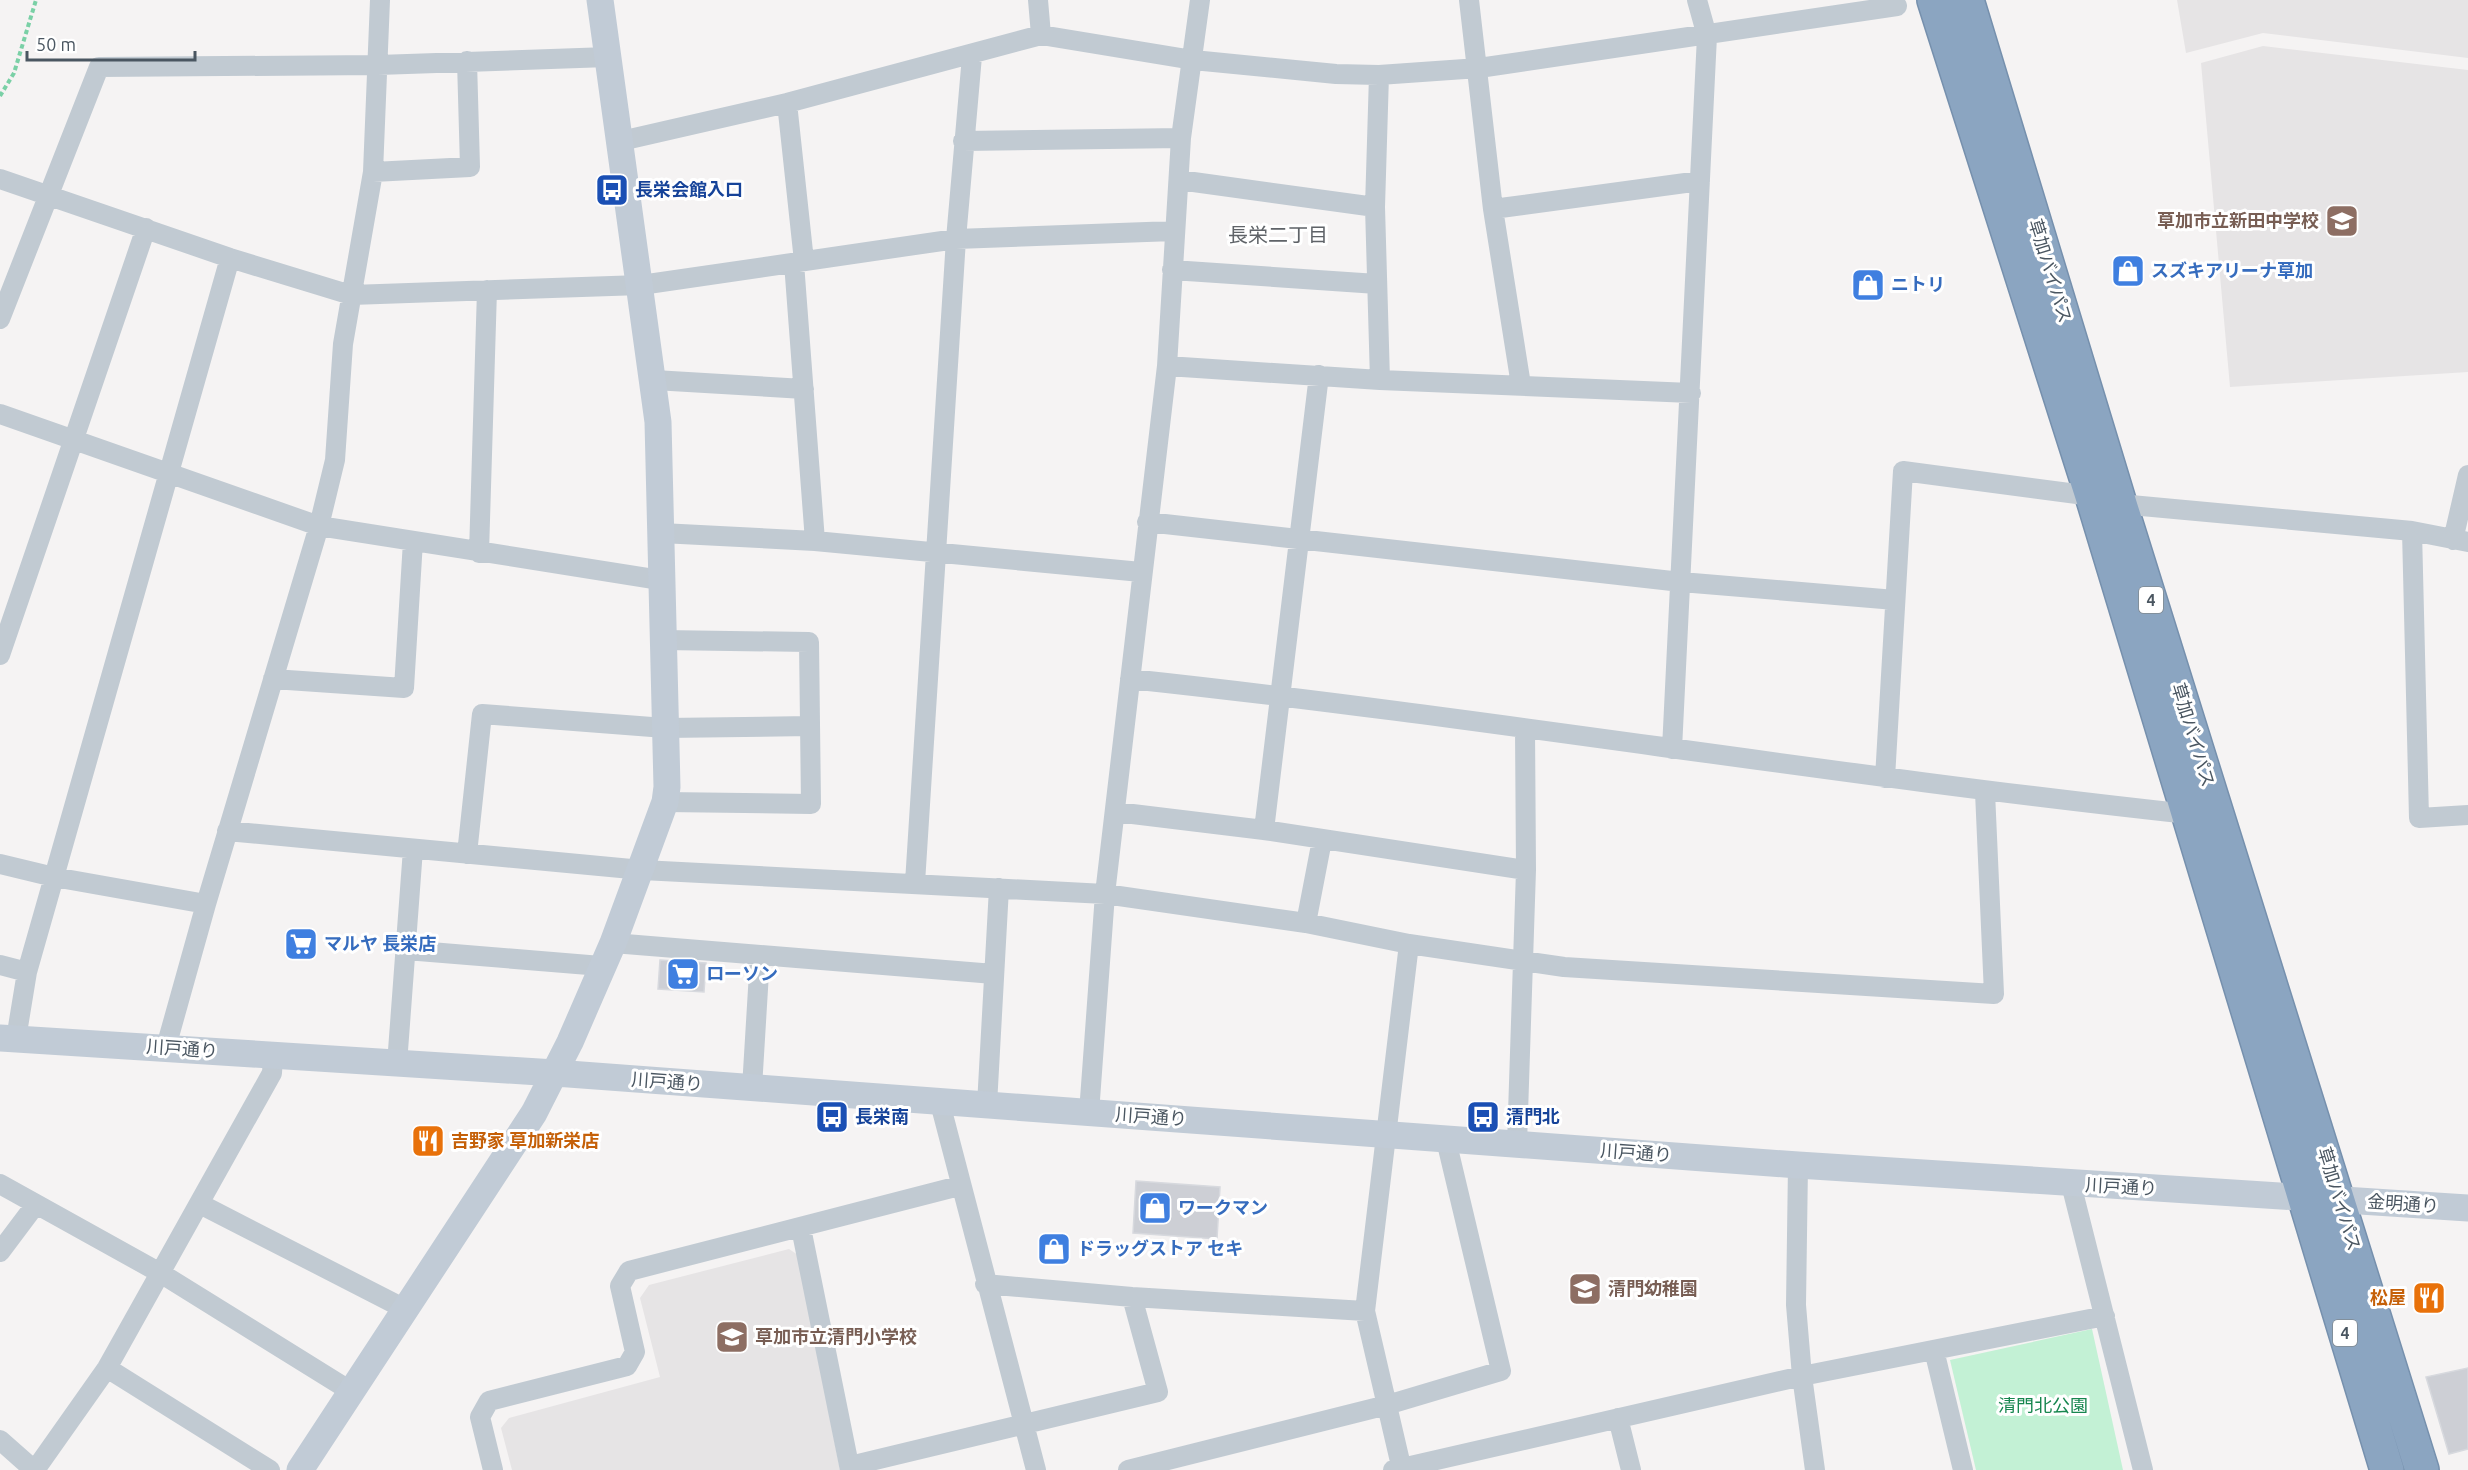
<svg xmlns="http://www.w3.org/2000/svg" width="2468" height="1470" viewBox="0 0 2468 1470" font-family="Ubuntu,'Noto Sans JP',sans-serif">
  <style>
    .education { fill: #e6e4e5 }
    .green { fill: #c3f1d5 }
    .building { fill: #cdcfd5; stroke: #d7d9de; stroke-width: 1.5 }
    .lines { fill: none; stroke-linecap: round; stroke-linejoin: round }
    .highway-casing { stroke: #7690ad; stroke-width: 36 }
    .path { stroke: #7ad0a6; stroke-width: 4; stroke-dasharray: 4.5 3; stroke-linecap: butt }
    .street { stroke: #c1cad2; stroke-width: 20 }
    .secondary { stroke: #c1cbd6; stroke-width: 27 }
    .highway { stroke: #8ba5c1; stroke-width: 33 }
    .labels { text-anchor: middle; stroke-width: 6; stroke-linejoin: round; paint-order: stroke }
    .shield { fill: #fff; stroke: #808990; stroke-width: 1.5 }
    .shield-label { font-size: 16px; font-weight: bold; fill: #4a5661 }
    .transit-label { font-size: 18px; font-weight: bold; fill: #164399; stroke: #fff; text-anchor: start }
    .education-label { font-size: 18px; font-weight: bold; fill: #785e54; stroke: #fff; text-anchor: start }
    .street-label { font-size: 18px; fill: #4a5661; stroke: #fff }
    .shop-label { font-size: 18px; font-weight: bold; fill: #366cbe; stroke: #fff; text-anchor: start }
    .food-label { font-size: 18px; font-weight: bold; fill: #c56008; stroke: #fff; text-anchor: start }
    .park-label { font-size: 18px; fill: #17864f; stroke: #fff }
    .neighbourhood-label { font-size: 20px; fill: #5f6368; stroke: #fff }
  </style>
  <rect width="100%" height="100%" fill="#f5f3f3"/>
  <path class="education" d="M 2177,0 L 2468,0 L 2468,58 L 2263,33 L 2186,53 Z
    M 2263,46 L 2468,70 L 2468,372 L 2230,387 L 2201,63 Z
    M 789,1249 L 798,1255 L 840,1470 L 512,1470 L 501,1428 L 509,1418 L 660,1377 L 640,1298 L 649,1285 Z"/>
  <path class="green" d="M 2092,1329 L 2123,1470 L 1976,1470 L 1950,1360 Z"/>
  <path class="building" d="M 660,960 L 706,963 L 704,992 L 658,989 Z
    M 1136,1181 L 1220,1187 L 1217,1239 L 1133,1233 Z
    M 2468,1368 L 2468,1449 L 2449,1454 L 2426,1377 Z"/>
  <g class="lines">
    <defs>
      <path id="highway" d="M 1934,0 L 2092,496 L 2387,1470
        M 1967,0 L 2120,504 L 2422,1470"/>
    </defs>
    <use href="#highway" class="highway-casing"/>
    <path class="path" d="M 0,96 L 14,73 L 36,0"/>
    <path class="street" d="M 1038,0 L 1041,35
      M 1469,0 L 1493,209 L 1521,385
      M 1379,75 L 1375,207 L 1380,380
      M 787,103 L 804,261
      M 621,141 L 787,103 L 1041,35 L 1193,60 L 1336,74 L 1379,75 L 1479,68 L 1897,6
      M 963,141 L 1181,138
      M 373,172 L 470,167 L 467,61
      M 0,179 L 230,258 L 351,295 L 641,285 L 956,239 L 1174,231
      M 1179,180 L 1375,207
      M 1493,209 L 1700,181
      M 794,263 L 815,541
      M 1172,270 L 1377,284
      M 0,319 L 99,67 L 378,65 L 608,57
      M 1167,366 L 1380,380 L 1691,393
      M 654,380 L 804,389
      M 0,414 L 319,526 L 660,580
      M 1147,522 L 1681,582 L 1895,600
      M 2412,531 L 2419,818 L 2468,815
      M 661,533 L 815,541 L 1141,572
      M 2453,540 L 2468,475
      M 479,553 L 487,290
      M 662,640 L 809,642 L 811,804 L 665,802
      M 0,655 L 146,228
      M 273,679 L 404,688 L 413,541
      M 1130,679 C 1484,717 1835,776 2188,814
      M 1672,749 L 1707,36 L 1697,0
      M 1885,778 L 1903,471 L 2092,496 L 2120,504 L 2412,531 L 2468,542
      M 1116,812 L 1264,830 L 1526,870
      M 1264,830 L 1319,375
      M 227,831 L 642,870 L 1105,894 L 1306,923 L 1409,944 L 1564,967 L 1994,994 L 1985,792
      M 467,854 L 482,714 L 665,728 L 810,726
      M 0,864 L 54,877 L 206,904
      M 915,883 L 956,239 L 972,56
      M 1306,923 L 1322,840
      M 613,943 L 994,974
      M 406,950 L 601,966
      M 0,965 L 27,972
      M 16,1039 L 27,972 L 230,258
      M 166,1047 L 206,904 L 319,526 L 335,460 L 343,344 L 373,172 L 380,0
      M 397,1064 L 413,849
      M 752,1088 L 760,956
      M 940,1103 L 1036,1470
      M 987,1105 L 999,888
      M 1089,1113 L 1105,894 L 1167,366 L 1181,138 L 1200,0
      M 1517,1144 L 1526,870 L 1525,729
      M 1798,1165 L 1796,1305 L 1802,1376 L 1815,1470
      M 0,1184 L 162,1274 L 352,1392
      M 2071,1184 L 2143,1470
      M 200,1204 L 405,1309
      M 801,1228 L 850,1470
      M 0,1252 L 36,1204
      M 985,1284 L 1132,1297 L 1365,1311
      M 1934,1350 L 1963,1470
      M 107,1368 L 270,1470
      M 1618,1418 L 1631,1470
      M 0,1440 L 34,1470
      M 850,1466 L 1158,1392 L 1132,1297
      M 35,1470 L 107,1368 L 272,1073 L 273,1056
      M 493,1470 L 480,1417 L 489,1401 L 627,1366 L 635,1352 L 620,1286 L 629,1271 L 959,1186
      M 1128,1470 L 1387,1405 L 1501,1371 L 1446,1140
      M 1393,1470 L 1802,1376 L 2105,1316
      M 1402,1470 L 1365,1311 L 1409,944"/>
    <path class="secondary" d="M 0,1038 L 555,1073 L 1798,1165 L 2468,1208
      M 300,1470 L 534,1113 L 570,1042 L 613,943 L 665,802 L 667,787 L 658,422 L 600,0"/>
    <use href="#highway" class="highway"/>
  </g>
  <defs>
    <symbol id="bus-square" viewBox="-11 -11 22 22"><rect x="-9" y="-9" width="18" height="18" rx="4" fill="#1a4fb4" stroke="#fff"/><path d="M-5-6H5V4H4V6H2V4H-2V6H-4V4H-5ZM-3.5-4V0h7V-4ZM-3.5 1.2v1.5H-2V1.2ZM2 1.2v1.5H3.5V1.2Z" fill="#fff"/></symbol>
    <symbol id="school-square" viewBox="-11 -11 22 22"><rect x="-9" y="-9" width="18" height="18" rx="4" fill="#8d6e63" stroke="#fff"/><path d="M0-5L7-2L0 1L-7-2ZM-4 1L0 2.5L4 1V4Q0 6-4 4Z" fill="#fff"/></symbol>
    <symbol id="shop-square" viewBox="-11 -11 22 22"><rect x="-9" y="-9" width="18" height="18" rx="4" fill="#3f7fe0" stroke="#fff"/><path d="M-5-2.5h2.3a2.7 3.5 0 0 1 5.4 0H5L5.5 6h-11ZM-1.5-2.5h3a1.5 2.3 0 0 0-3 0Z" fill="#fff"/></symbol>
    <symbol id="supermarket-square" viewBox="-11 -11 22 22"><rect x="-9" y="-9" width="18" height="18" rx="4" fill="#3f7fe0" stroke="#fff"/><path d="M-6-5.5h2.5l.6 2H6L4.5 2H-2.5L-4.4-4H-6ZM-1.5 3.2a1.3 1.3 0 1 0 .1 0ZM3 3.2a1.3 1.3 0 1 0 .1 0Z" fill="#fff"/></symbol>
    <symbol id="restaurant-square" viewBox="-11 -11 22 22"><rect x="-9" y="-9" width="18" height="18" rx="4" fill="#e8710a" stroke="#fff"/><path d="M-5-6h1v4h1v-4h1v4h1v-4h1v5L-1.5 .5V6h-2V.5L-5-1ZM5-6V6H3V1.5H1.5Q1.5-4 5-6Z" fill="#fff"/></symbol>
  </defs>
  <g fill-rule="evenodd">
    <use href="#bus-square" x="593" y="171" width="38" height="38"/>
    <use href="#school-square" x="2323" y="202" width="38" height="38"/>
    <use href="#shop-square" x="2109" y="252" width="38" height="38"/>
    <use href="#shop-square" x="1849" y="266" width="38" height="38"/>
    <use href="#supermarket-square" x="282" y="925" width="38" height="38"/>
    <use href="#supermarket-square" x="664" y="955" width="38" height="38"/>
    <use href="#bus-square" x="813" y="1098" width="38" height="38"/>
    <use href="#bus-square" x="1464" y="1098" width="38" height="38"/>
    <use href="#restaurant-square" x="409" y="1122" width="38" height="38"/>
    <use href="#shop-square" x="1136" y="1189" width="38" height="38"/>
    <use href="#shop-square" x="1035" y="1230" width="38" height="38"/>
    <use href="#school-square" x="1566" y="1270" width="38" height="38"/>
    <use href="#restaurant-square" x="2410" y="1279" width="38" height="38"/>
    <use href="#school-square" x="713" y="1318" width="38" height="38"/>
  </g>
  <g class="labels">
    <g class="shield">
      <rect x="2139" y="587" width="24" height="26" rx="4.5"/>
      <rect x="2333" y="1320" width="24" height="26" rx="4.5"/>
    </g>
    <g class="shield-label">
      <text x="2151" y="606">4</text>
      <text x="2345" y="1339">4</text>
    </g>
    <g class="transit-label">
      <text x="635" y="196">長栄会館入口</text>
      <text x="855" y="1123">長栄南</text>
      <text x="1506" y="1123">清門北</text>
    </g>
    <g class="education-label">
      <text x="2319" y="227" text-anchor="end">草加市立新田中学校</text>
      <text x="1608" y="1295">清門幼稚園</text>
      <text x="755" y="1343">草加市立清門小学校</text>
    </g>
    <g class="street-label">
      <text transform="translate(2050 271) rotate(73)" y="6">草加バイパス</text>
      <text transform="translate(2193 735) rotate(73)" y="6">草加バイパス</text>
      <text transform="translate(182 1049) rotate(4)" y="6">川戸通り</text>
      <text transform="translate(667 1082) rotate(4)" y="6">川戸通り</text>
      <text transform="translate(1151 1117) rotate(4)" y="6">川戸通り</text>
      <text transform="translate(1636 1153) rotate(4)" y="6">川戸通り</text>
      <text transform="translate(2121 1187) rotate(3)" y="6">川戸通り</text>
      <text transform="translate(2339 1199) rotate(73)" y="6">草加バイパス</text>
      <text transform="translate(2403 1204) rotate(4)" y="6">金明通り</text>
    </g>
    <g class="shop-label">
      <text x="2151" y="277">スズキアリーナ草加</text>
      <text x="1891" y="291">ニトリ</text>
      <text x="324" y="950">マルヤ 長栄店</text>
      <text x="706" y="980">ローソン</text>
      <text x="1178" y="1214">ワークマン</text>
      <text x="1077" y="1255">ドラッグストア セキ</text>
    </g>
    <g class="food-label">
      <text x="451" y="1147">吉野家 草加新栄店</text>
      <text x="2406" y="1304" text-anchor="end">松屋</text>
    </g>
    <g class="park-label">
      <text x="2043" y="1412">清門北公園</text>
    </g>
    <g class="neighbourhood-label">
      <text x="1278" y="242">長栄二丁目</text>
    </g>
  </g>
  <path d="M27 51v9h168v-9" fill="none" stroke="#4a5661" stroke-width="3"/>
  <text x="36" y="51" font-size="18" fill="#4a5661" stroke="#ffffff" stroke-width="4.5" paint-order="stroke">50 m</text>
</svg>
